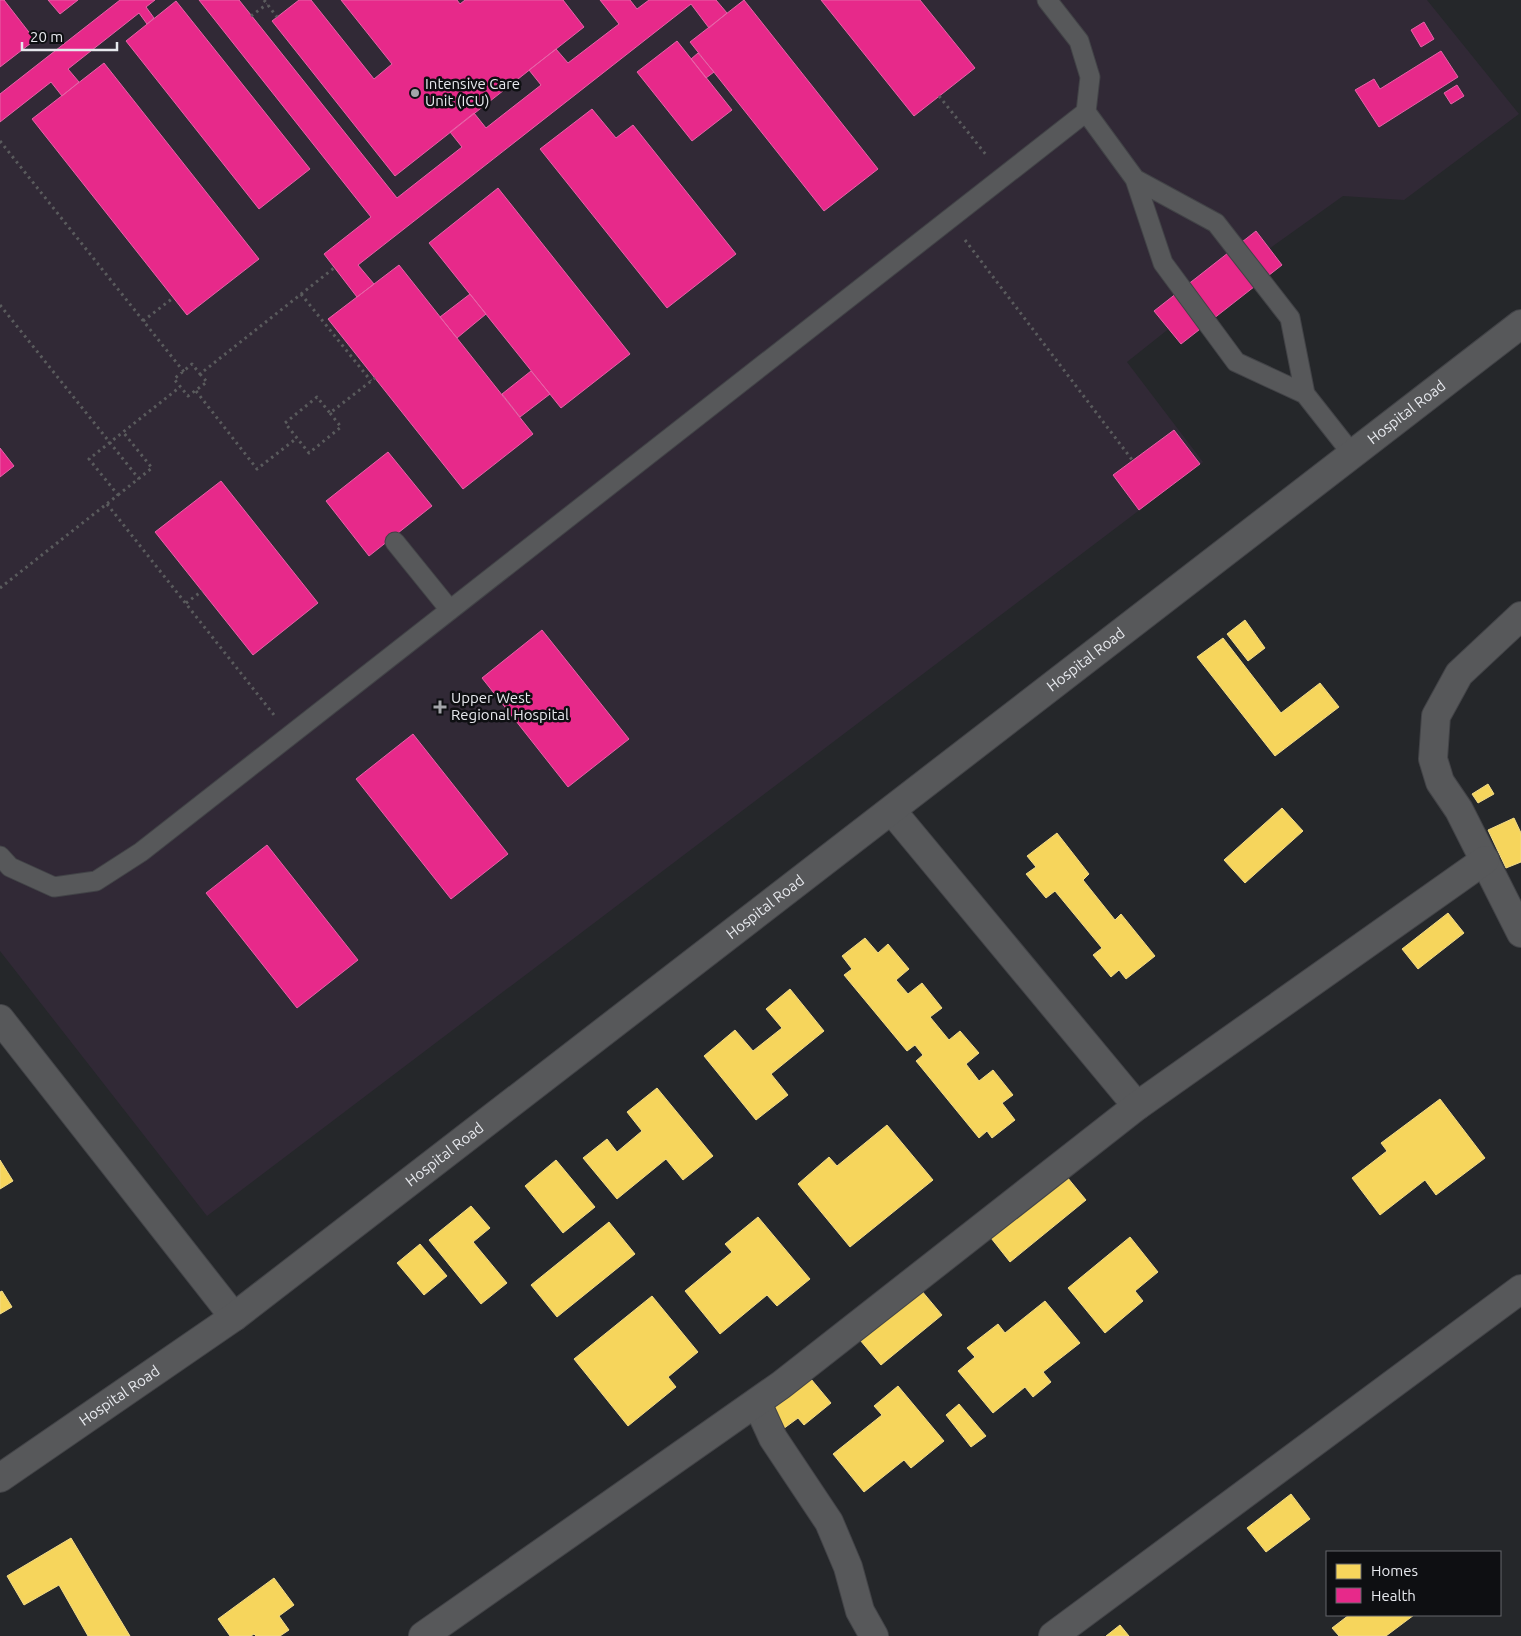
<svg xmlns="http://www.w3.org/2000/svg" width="1521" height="1636" viewBox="0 0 1521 1636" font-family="Ubuntu,sans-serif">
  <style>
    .medical { fill: #312936 }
    .homes { fill: #f6d55c; stroke: #f2db88 }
    .health { fill: #e7298a; stroke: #e763a8 }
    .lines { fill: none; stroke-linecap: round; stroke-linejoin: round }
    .service-casing { stroke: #424347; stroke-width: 21 }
    .minor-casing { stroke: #424347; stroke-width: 30 }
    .path { stroke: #5a5b5d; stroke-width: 3; stroke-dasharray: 2.5 4; stroke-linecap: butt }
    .service { stroke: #57585a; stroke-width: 19 }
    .minor { stroke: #57585a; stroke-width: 28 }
    .poi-dot { fill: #a3a5a9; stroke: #0e0f12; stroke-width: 2 }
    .labels { text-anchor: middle; stroke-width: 5; stroke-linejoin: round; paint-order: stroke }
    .poi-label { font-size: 15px; fill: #e7e9ee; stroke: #0e0f12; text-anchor: start }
    .street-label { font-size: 15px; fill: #e7e9ee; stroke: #0e0f12 }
  </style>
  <rect width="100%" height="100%" fill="#25272a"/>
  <path class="medical" d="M 0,0 L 1427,0 L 1519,114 L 1404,200 L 1343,196 L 1273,246 L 1127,362 L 1203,462 L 207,1216 L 0,951 Z"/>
  <path class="homes" d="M 1245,620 L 1265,648 L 1248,661 L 1227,634 Z
    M 1223,638 L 1281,713 L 1320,683 L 1339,707 L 1275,756 L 1197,657 Z
    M 1488,784 L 1494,794 L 1478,803 L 1472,794 Z
    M 1282,808 L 1303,831 L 1245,883 L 1224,860 Z
    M 1514,818 L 1521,833 L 1521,862 L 1506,868 L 1488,830 Z
    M 1057,833 L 1089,874 L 1083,880 L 1115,920 L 1121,914 L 1155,956 L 1126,979 L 1119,970 L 1111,977 L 1093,955 L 1102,948 L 1055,891 L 1046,898 L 1026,874 L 1036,867 L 1027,856 Z
    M 1448,913 L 1464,933 L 1418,969 L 1402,949 Z
    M 865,938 L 878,953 L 888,944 L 909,969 L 896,980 L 908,994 L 922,983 L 942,1008 L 930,1017 L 949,1040 L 960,1031 L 979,1053 L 966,1064 L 979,1081 L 993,1070 L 1013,1095 L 1002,1103 L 1015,1120 L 992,1138 L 987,1131 L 979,1138 L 916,1061 L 923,1055 L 915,1045 L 907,1051 L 844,975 L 852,969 L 842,956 Z
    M 790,989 L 824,1031 L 771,1074 L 788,1095 L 756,1120 L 704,1056 L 735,1030 L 753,1051 L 782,1028 L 766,1009 Z
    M 657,1088 L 713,1156 L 683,1180 L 666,1159 L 617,1199 L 583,1158 L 607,1139 L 617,1152 L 642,1131 L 627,1112 Z
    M 1440,1099 L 1485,1158 L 1436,1195 L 1425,1180 L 1380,1215 L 1352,1178 L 1387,1151 L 1381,1143 Z
    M 887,1125 L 933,1180 L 850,1247 L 798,1184 L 829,1157 L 837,1166 Z
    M 0,1160 L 13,1181 L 0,1189 Z
    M 556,1160 L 595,1207 L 563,1233 L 525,1186 Z
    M 1067,1177 L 1086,1200 L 1010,1262 L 991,1238 Z
    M 471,1206 L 490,1228 L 473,1242 L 507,1283 L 481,1304 L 429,1240 Z
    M 758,1217 L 810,1279 L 777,1306 L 767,1295 L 720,1334 L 685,1291 L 732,1252 L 725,1244 Z
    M 609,1222 L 635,1254 L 557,1317 L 531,1285 Z
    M 1130,1237 L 1158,1272 L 1135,1291 L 1143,1301 L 1105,1333 L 1068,1288 Z
    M 420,1244 L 447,1276 L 424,1295 L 397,1263 Z
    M 921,1290 L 942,1315 L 881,1365 L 860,1340 Z
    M 2,1291 L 12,1307 L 0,1314 L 0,1292 Z
    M 652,1296 L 698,1352 L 668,1377 L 676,1387 L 628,1426 L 574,1359 Z
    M 1045,1301 L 1080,1343 L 1043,1372 L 1051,1382 L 1033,1397 L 1025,1387 L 993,1413 L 958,1371 L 975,1357 L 967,1348 L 998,1324 L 1005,1333 Z
    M 811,1379 L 831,1403 L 804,1425 L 798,1418 L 783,1429 L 769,1412 Z
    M 898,1386 L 944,1441 L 911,1468 L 904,1460 L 864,1492 L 833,1454 L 882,1415 L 874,1406 Z
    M 959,1404 L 986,1436 L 971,1447 L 946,1415 Z
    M 1291,1494 L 1310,1519 L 1266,1552 L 1247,1528 Z
    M 71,1538 L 130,1636 L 88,1636 L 59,1585 L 24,1605 L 7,1576 Z
    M 274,1578 L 294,1605 L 279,1616 L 289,1630 L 280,1636 L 256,1636 L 254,1634 L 251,1636 L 230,1636 L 218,1619 Z
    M 1349,1615 L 1414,1615 L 1386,1636 L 1339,1636 L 1332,1628 Z
    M 1120,1625 L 1129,1636 L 1106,1636 Z"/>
  <path class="health" d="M 0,0 L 4,0 L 35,40 L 0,67 Z
    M 48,0 L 78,0 L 60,14 Z
    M 120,0 L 155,0 L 146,7 L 154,18 L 147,24 L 139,13 L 68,69 L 79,82 L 62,96 L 51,82 L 0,122 L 0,94 Z
    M 199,0 L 239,0 L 397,198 L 462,147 L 450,132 L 474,113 L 486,128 L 541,85 L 529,70 L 556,49 L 568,63 L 619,24 L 600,0 L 630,0 L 637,9 L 649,0 L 716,0 L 727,13 L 709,28 L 691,4 L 358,265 L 374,284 L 357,297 L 324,254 L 371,217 Z
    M 299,0 L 311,0 L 374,79 L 392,64 L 341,0 L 457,0 L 460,4 L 465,0 L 563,0 L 584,27 L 395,176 L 272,21 Z
    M 744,0 L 878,169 L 824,211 L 690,42 Z
    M 821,0 L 920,0 L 975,68 L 914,116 Z
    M 176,1 L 310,169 L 259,209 L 126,41 Z
    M 1424,22 L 1434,39 L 1421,47 L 1411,30 Z
    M 677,41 L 732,110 L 692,141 L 637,72 Z
    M 1441,51 L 1458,77 L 1379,127 L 1355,90 L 1374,79 L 1380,89 Z
    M 698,53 L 714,72 L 706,78 L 691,59 Z
    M 104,63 L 259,259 L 187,315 L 32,119 Z
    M 1457,85 L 1464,96 L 1451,104 L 1444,93 Z
    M 592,109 L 616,138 L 633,125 L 736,254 L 667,308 L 540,149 Z
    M 498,188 L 630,354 L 561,408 L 429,243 Z
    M 1256,231 L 1282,265 L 1181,344 L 1154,311 Z
    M 399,265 L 533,434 L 463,489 L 328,319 Z
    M 470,294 L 486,314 L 457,338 L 440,317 Z
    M 531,371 L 550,394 L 520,417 L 502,394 Z
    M 1174,430 L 1200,464 L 1139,510 L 1113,475 Z
    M 0,448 L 14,466 L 0,477 Z
    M 388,452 L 432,506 L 369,556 L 326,501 Z
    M 221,481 L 318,603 L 253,655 L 155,532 Z
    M 542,630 L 629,739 L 568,787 L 482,678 Z
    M 413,734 L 508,854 L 451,899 L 356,779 Z
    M 267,845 L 358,960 L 297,1008 L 206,893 Z"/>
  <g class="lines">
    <defs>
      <path id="service" d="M 1047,0 L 1079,41 L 1090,77 L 1086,112 L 1135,179 L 1163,263 L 1236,362 L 1305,394
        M 1135,179 L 1216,223 L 1290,318 L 1305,394 L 1353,455
        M 395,542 L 450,610
        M 0,856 L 10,867 L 54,887 L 96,881 L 141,852 L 1086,112"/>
      <g id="minor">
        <path d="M 1521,616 L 1459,674 L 1436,716 L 1433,759 L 1440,782 L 1459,810 L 1521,933"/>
        <path d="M 892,811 L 1137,1106"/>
        <path d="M 0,1019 L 234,1317"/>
        <path d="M 757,1403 L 773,1438 L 829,1522 L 848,1567 L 860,1611 L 874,1636"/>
        <path id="s1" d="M 0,1478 L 234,1317 L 1521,324"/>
        <path d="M 423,1636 L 781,1385 L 1137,1106 L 1485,860"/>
        <path d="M 1053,1636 L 1521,1289"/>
      </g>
    </defs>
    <use href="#service" class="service-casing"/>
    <use href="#minor" class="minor-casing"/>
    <path class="path" d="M 264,0 L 277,17
      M 251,16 L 267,4
      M 939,96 L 987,156
      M 0,141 L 184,372
      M 965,240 L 1133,461
      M 301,294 L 371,381
      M 0,305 L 139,479
      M 143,321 L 173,298
      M 200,374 L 207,382 L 188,396 L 174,379 L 192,364 L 200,374 L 334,268
      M 196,391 L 257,469 L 297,438
      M 330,413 L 341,427 L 309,453 L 285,423 L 317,397 L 330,413 L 375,378
      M 118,495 L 152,468 L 123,432
      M 107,504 L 274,715
      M 0,588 L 118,495 L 89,459 L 180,387
      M 186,603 L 202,591"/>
    <use href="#service" class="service"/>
    <use href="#minor" class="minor"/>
  </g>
  <g class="poi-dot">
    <circle cx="415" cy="93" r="5"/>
    <path d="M437.5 699.5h5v5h5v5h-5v5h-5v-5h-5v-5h5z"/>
  </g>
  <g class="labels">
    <g class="poi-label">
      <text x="425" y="89">Intensive Care<tspan x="425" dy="17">Unit (ICU)</tspan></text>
      <text x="451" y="703">Upper West<tspan x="451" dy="17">Regional Hospital</tspan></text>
    </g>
    <g class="street-label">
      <text dy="5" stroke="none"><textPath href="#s1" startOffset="1765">Hospital Road</textPath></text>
      <text dy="5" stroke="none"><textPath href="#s1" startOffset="1360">Hospital Road</textPath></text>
      <text dy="5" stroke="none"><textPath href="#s1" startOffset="955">Hospital Road</textPath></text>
      <text dy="5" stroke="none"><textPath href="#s1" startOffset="550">Hospital Road</textPath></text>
      <text dy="5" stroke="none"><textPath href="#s1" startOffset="145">Hospital Road</textPath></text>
    </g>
  </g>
  <rect x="1326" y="1551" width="175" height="65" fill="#0e0f12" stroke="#65666a"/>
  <rect x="1336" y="1564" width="25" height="15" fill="#f6d55c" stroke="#65666a"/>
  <text x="1371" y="1576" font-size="15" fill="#e7e9ee">Homes</text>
  <rect x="1336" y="1588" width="25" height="15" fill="#e7298a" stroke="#65666a"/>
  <text x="1371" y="1601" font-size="15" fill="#e7e9ee">Health</text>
  <path d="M22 42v8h95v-8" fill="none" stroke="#e7e9ee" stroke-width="2.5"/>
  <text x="30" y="42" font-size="15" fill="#e7e9ee" stroke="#0e0f12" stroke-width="4" paint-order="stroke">20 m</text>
</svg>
